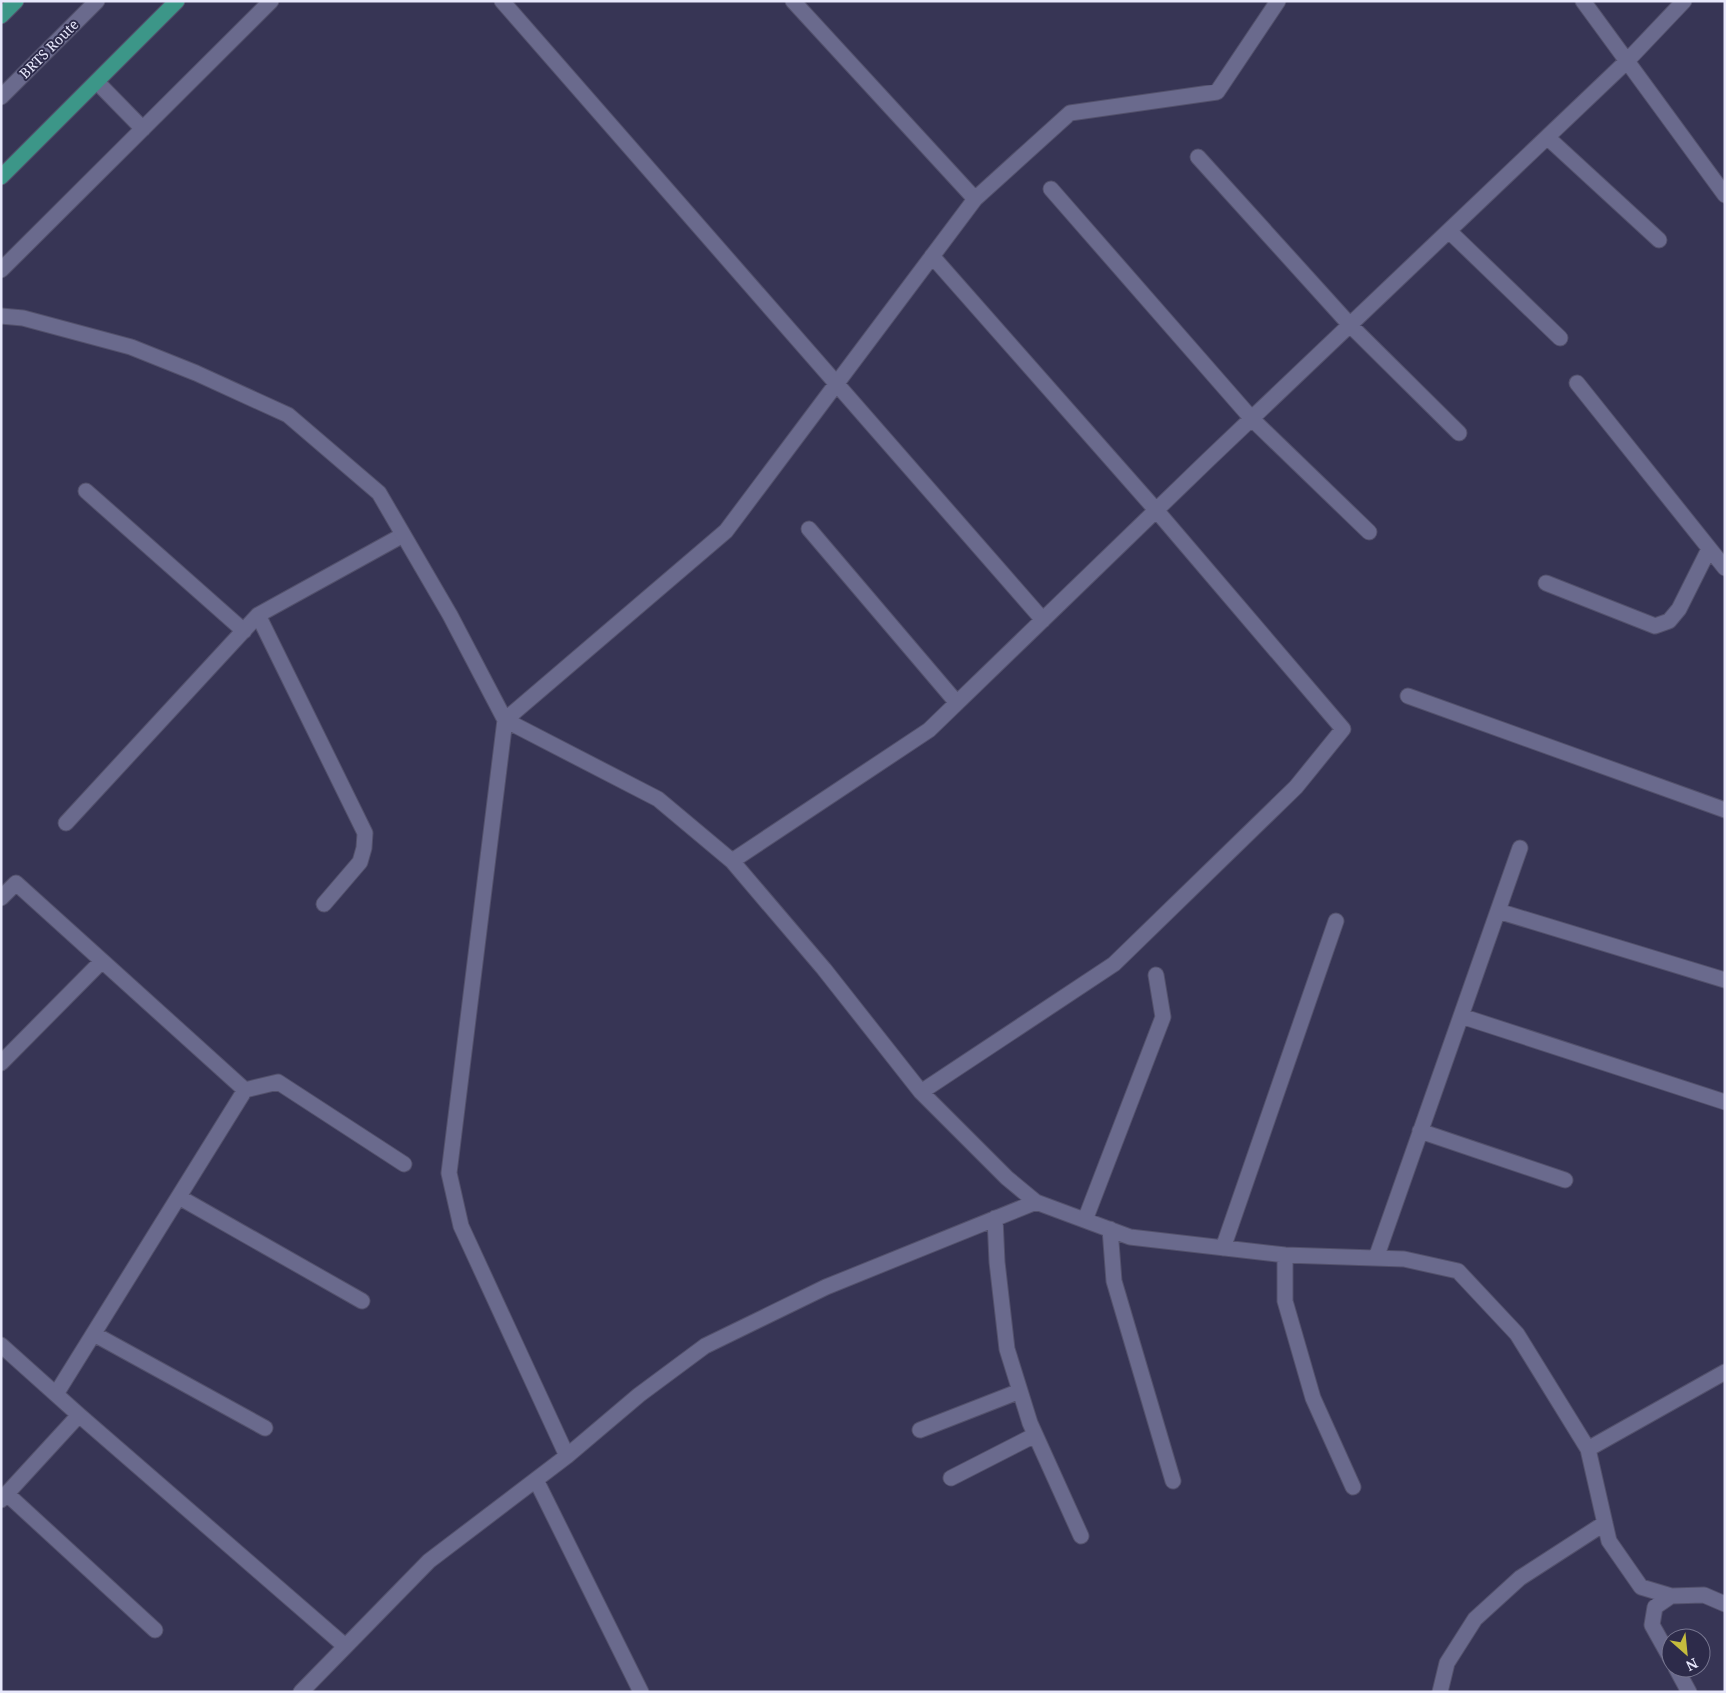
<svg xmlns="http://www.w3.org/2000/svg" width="1726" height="1693" viewBox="0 0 1726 1693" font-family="'Noto Serif',serif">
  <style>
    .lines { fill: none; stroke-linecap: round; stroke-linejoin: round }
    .lane-casing { stroke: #53516c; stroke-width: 17 }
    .street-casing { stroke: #53516c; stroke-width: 17 }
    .secondary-casing { stroke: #53516c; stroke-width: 17 }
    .primary-casing { stroke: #53516c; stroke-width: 17 }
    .lane { stroke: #6a6a8d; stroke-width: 15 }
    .street { stroke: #6a6a8d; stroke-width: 15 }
    .secondary { stroke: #6a6a8d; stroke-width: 15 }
    .primary { stroke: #3c9688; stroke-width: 15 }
    .labels { text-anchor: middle; stroke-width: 4; stroke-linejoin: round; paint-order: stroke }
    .street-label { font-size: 14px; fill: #e8e8fc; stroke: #2d2b4a }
  </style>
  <rect width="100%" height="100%" fill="#373555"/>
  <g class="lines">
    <defs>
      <path id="lane" d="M 1,97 L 97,1
        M 86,491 L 244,631
        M 258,615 L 365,833 L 364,848 L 360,862 L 324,904
        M 66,823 L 258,615 L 403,535"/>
      <path id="street" d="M 502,1 L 1043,620
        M 793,1 L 975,199
        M 1583,1 L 1725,195
        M 1547,137 L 1659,240
        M 1198,157 L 1350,325 L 1459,433
        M 1051,189 L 1252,419 L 1369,532
        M 1449,231 L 1560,338
        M 1,316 L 23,318 L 131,347 L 196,373 L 288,415 L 379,493 L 450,615 L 505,720 L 658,799 L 732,861 L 824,969 L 921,1092 L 1007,1178 L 1036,1202 L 1130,1237 L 1285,1255 L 1404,1259 L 1458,1271 L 1517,1334 L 1588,1449 L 1609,1541 L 1641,1587 L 1671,1596 L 1704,1595 L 1725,1604
        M 1577,383 L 1725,568
        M 809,529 L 957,703
        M 1546,583 L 1655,626 L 1669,621 L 1679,609 L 1709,549
        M 1408,696 L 1725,810
        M 732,861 L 929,730 L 1208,460 L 1627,61 L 1684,1
        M 1,898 L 16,883 L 245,1090
        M 1498,911 L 1725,980
        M 1461,1016 L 1725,1102
        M 1,1063 L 102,961
        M 921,1092 L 1114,964 L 1296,787 L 1343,729 L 1156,510 L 932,256
        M 1420,1131 L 1565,1180
        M 179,1197 L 362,1301
        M 995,1218 L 997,1262 L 1007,1349 L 1030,1423 L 1081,1536
        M 1085,1220 L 1163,1017 L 1156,975
        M 1110,1229 L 1114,1281 L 1173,1481
        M 1223,1248 L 1336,921
        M 1285,1255 L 1285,1301 L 1313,1398 L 1353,1487
        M 1376,1258 L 1520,848
        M 94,1334 L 265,1428
        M 1,1345 L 79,1415 L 345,1646
        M 56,1394 L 245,1090 L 278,1082 L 404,1164
        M 920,1430 L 1020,1391
        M 1588,1449 L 1725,1372
        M 567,1456 L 461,1226 L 449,1173 L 505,720 L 726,531 L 975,199 L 1070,113 L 1217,92 L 1278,1
        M 951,1478 L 1035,1435
        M 536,1480 L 641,1692
        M 7,1494 L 155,1630
        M 1,1500 L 79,1415
        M 1671,1659 L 1652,1625 L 1655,1607 L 1671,1596
        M 1676,1668 L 1689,1692
        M 301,1692 L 429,1561 L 567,1456 L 639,1395 L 705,1346 L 826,1287 L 1036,1202
        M 1440,1692 L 1447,1663 L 1475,1619 L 1520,1578 L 1605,1523"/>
      <path id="secondary" d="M 97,82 L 143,129
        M 1,270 L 271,1"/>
      <path id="primary" d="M 1,16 L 16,1
        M 1,177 L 177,1"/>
    </defs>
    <use href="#lane" class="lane-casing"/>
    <use href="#street" class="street-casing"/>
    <use href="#secondary" class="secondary-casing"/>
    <use href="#primary" class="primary-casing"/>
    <use href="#lane" class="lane"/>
    <use href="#street" class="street"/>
    <use href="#secondary" class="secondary"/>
    <use href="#primary" class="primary"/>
  </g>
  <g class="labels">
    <g class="street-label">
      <text transform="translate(49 49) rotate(-45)" y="5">BRTS Route</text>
    </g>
  </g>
  <rect width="1726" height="1693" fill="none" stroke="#e8e8fc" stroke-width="5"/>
  <g transform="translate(1686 1653) rotate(153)"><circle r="24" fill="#2d2b4a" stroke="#787791"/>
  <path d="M0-4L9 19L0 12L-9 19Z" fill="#c5bc3d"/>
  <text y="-8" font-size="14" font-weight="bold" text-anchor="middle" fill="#e8e8fc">N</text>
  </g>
</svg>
